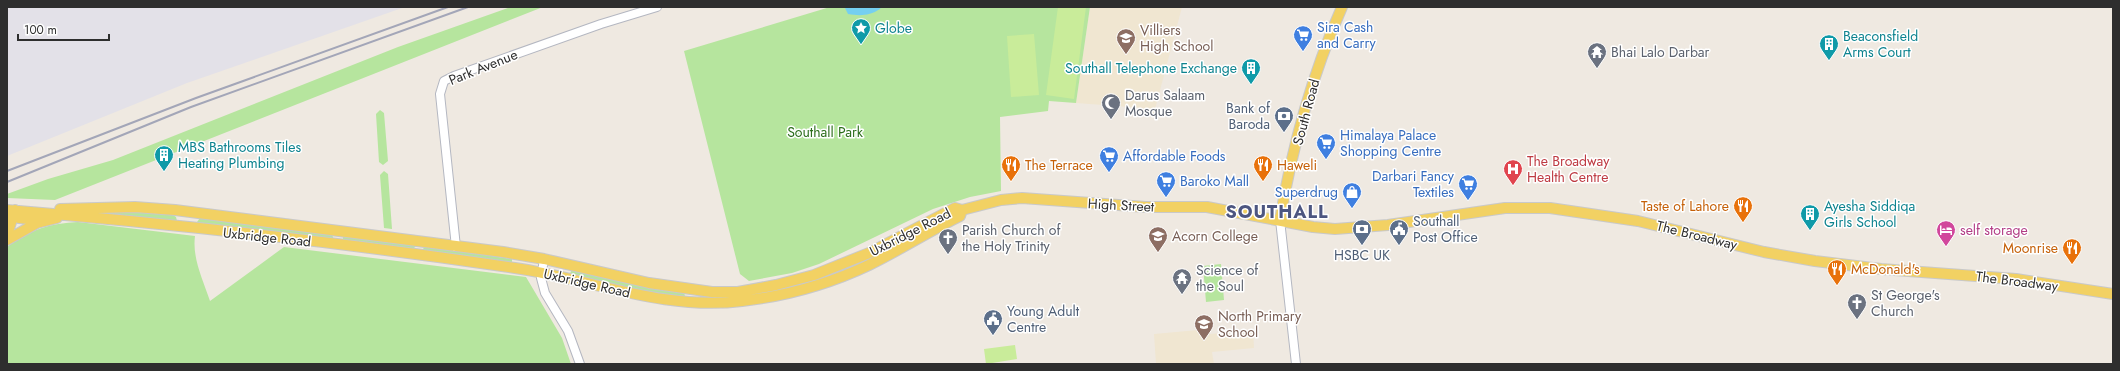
<svg xmlns="http://www.w3.org/2000/svg" width="2120" height="371" viewBox="0 0 2120 371" font-family="Jost,sans-serif">
  <style>
    .industrial { fill: #e3e1e8 }
    .education { fill: #f0e6d1 }
    .green { fill: #b6e59e }
    .pitch { fill: #c9ec9a }
    .water { fill: #75cff0 }
    .lines { fill: none; stroke-linecap: round; stroke-linejoin: round }
    .minor-casing { stroke: #b4b7c1; stroke-width: 10 }
    .major-casing { stroke: #c9c9c9; stroke-width: 12 }
    .minor { stroke: #fff; stroke-width: 8 }
    .major { stroke: #f2d163; stroke-width: 10 }
    .rail { stroke: #a3a6b8; stroke-width: 2 }
    .labels { text-anchor: middle; stroke-width: 3; stroke-linejoin: round; paint-order: stroke }
    .shop-label { font-size: 14px; fill: #366cbe; stroke: #fff; text-anchor: start }
    .culture-label { font-size: 14px; fill: #0d838f; stroke: #fff; text-anchor: start }
    .education-label { font-size: 14px; fill: #785e54; stroke: #fff; text-anchor: start }
    .worship-label { font-size: 14px; fill: #5b616d; stroke: #fff; text-anchor: start }
    .street-label { font-size: 14px; fill: #2e2e2e; stroke: #fff }
    .service-label { font-size: 14px; fill: #4e5e75; stroke: #fff; text-anchor: start }
    .park-label { font-size: 14px; fill: #2c6e1b; stroke: #fff }
    .health-label { font-size: 14px; fill: #be3a42; stroke: #fff; text-anchor: start }
    .food-label { font-size: 14px; fill: #c56008; stroke: #fff; text-anchor: start }
    .hotel-label { font-size: 14px; fill: #b23c85; stroke: #fff; text-anchor: start }
    .district-label { font-size: 18px; font-weight: bold; letter-spacing: 1px; fill: #4d5680; stroke: #fff }
  </style>
  <rect width="100%" height="100%" fill="#efe9e1"/>
  <path class="industrial" d="M 7,7 L 405,7 L 187,83 L 7,156 Z"/>
  <path class="education" d="M 1090,7 L 1182,7 L 1154,113 L 1143,108 L 1076,103 Z
    M 1209,329 L 1210,334 L 1253,330 L 1254,348 L 1212,352 L 1214,364 L 1156,364 L 1154,334 Z"/>
  <path class="green" d="M 511,7 L 543,7 L 55,200 L 7,198 L 7,194 L 48,179 L 113,160 L 398,47 Z
    M 830,7 L 1090,7 L 1076,103 L 1049,101 L 1048,111 L 1000,117 L 1001,191 L 970,197 L 933,209 L 819,264 L 792,273 L 749,281 L 740,274 L 684,51 Z
    M 380,110 L 384,113 L 388,161 L 383,165 L 379,162 L 376,114 Z
    M 384,171 L 388,174 L 392,229 L 384,228 L 380,175 Z
    M 129,211 L 173,215 L 176,217 L 177,221 L 92,212 Z
    M 200,218 L 332,235 L 333,237 L 333,239 L 200,224 L 197,222 Z
    M 78,222 L 195,236 C 192,258 203,280 210,301 L 284,247 L 526,277 L 562,338 L 571,364 L 7,364 L 7,247 C 28,230 51,223 78,222 Z
    M 343,235 L 415,245 L 416,246 L 413,249 L 343,241 Z
    M 425,246 L 512,259 L 512,263 L 424,251 L 423,249 Z
    M 1221,264 L 1224,300 L 1206,302 L 1203,266 Z
    M 572,268 L 684,291 L 685,297 L 683,298 L 648,292 L 570,274 Z"/>
  <path class="pitch" d="M 1058,7 L 1086,7 L 1074,99 L 1046,95 Z
    M 1034,34 L 1039,95 L 1011,97 L 1007,36 Z
    M 1015,345 L 1017,359 L 986,364 L 984,349 Z"/>
  <path class="water" d="M 849,7 L 881,7 L 880,9 C 869,16 860,16 848,14 L 845,8 Z"/>
  <g class="lines">
    <defs>
      <path id="minor" d="M 1280,220 L 1296,364
        M 456,247 L 440,94 L 444,81 L 454,76 L 601,24 L 657,7
        M 544,259 L 541,278 L 545,293 L 568,331 L 580,364"/>
      <path id="major" d="M 60,209 L 135,207 L 175,210 L 503,252 L 544,259 L 649,283 L 712,292 L 738,292 L 776,285 L 814,275 L 869,253 L 955,208 L 962,210
        M 7,210 C 177,224 346,243 515,268 C 590,279 664,311 742,301 C 786,296 829,284 869,265 C 900,250 929,231 960,216 L 962,210
        M 962,210 L 1001,200 L 1022,198 L 1146,207 L 1207,207 L 1313,227 L 1335,229 L 1388,225 L 1505,208 L 1550,208 L 1638,221 L 1764,252 L 1815,261 L 1881,269 L 2016,279 L 2113,294
        M 10,215 L 19,218 L 41,220
        M 1280,220 C 1292,147 1312,75 1342,7
        M 7,235 L 15,210
        M 7,240 L 37,223 L 57,218"/>
    </defs>
    <use href="#minor" class="minor-casing"/>
    <use href="#major" class="major-casing"/>
    <use href="#minor" class="minor"/>
    <use href="#major" class="major"/>
    <path class="rail" d="M 7,171 L 196,98 L 448,7
      M 7,182 L 191,107 L 468,7"/>
  </g>
  <defs>
    <symbol id="sight-pin" viewBox="-11 -11 22 30"><path d="M0 17L-7.5 6A9.5 9.5 0 1 1 7.5 6Z" fill="#0f9aa8" stroke="#fff"/><path d="M0-6L1.8-2.2L6-1.7L2.9 1.2L3.7 5.4L0 3.3L-3.7 5.4L-2.9 1.2L-6-1.7L-1.8-2.2Z" fill="#fff"/></symbol>
    <symbol id="supermarket-pin" viewBox="-11 -11 22 30"><path d="M0 17L-7.5 6A9.5 9.5 0 1 1 7.5 6Z" fill="#3f7fe0" stroke="#fff"/><path d="M-6-5.5h2.5l.6 2H6L4.5 2H-2.5L-4.4-4H-6ZM-1.5 3.2a1.3 1.3 0 1 0 .1 0ZM3 3.2a1.3 1.3 0 1 0 .1 0Z" fill="#fff"/></symbol>
    <symbol id="school-pin" viewBox="-11 -11 22 30"><path d="M0 17L-7.5 6A9.5 9.5 0 1 1 7.5 6Z" fill="#8d6e63" stroke="#fff"/><path d="M0-5L7-2L0 1L-7-2ZM-4 1L0 2.5L4 1V4Q0 6-4 4Z" fill="#fff"/></symbol>
    <symbol id="building-pin" viewBox="-11 -11 22 30"><path d="M0 17L-7.5 6A9.5 9.5 0 1 1 7.5 6Z" fill="#0f9aa8" stroke="#fff"/><path d="M-4-6H4V6H1V3H-1V6H-4ZM-2.5-4.3h1.7v1.8h-1.7ZM.8-4.3h1.7v1.8H.8ZM-2.5-1h1.7V.8h-1.7ZM.8-1h1.7V.8H.8Z" fill="#fff"/></symbol>
    <symbol id="temple-pin" viewBox="-11 -11 22 30"><path d="M0 17L-7.5 6A9.5 9.5 0 1 1 7.5 6Z" fill="#6b7280" stroke="#fff"/><path d="M0-6L5-2H3V0L6.5 2.5H4V6H1.5V3h-3V6H-4V2.5H-6.5L-3 0V-2H-5Z" fill="#fff"/></symbol>
    <symbol id="mosque-pin" viewBox="-11 -11 22 30"><path d="M0 17L-7.5 6A9.5 9.5 0 1 1 7.5 6Z" fill="#6b7280" stroke="#fff"/><path d="M3.5-4.9A6 6 0 1 0 3.5 4.9A5 5 0 1 1 3.5-4.9Z" fill="#fff"/></symbol>
    <symbol id="bank-pin" viewBox="-11 -11 22 30"><path d="M0 17L-7.5 6A9.5 9.5 0 1 1 7.5 6Z" fill="#5c6f8a" stroke="#fff"/><path d="M-6-4H6V4H-6ZM0-2.3a2.3 2.3 0 1 0 0 4.6a2.3 2.3 0 1 0 0-4.6Z" fill="#fff"/></symbol>
    <symbol id="restaurant-pin" viewBox="-11 -11 22 30"><path d="M0 17L-7.5 6A9.5 9.5 0 1 1 7.5 6Z" fill="#e8710a" stroke="#fff"/><path d="M-5-6h1v4h1v-4h1v4h1v-4h1v5L-1.5 .5V6h-2V.5L-5-1ZM5-6V6H3V1.5H1.5Q1.5-4 5-6Z" fill="#fff"/></symbol>
    <symbol id="hospital-pin" viewBox="-11 -11 22 30"><path d="M0 17L-7.5 6A9.5 9.5 0 1 1 7.5 6Z" fill="#e0444e" stroke="#fff"/><path d="M-5-5h3v3.5h4V-5h3V5h-3V1.5h-4V5h-3Z" fill="#fff"/></symbol>
    <symbol id="shop-pin" viewBox="-11 -11 22 30"><path d="M0 17L-7.5 6A9.5 9.5 0 1 1 7.5 6Z" fill="#3f7fe0" stroke="#fff"/><path d="M-5-2.5h2.3a2.7 3.5 0 0 1 5.4 0H5L5.5 6h-11ZM-1.5-2.5h3a1.5 2.3 0 0 0-3 0Z" fill="#fff"/></symbol>
    <symbol id="civic-pin" viewBox="-11 -11 22 30"><path d="M0 17L-7.5 6A9.5 9.5 0 1 1 7.5 6Z" fill="#5c6f8a" stroke="#fff"/><path d="M-.6-6.5H3V-4.5H.6V-3L4-1V1h2V6H-6V1h2V-1L-.6-3ZM-1.2 2.5V6h2.4V2.5Z" fill="#fff"/></symbol>
    <symbol id="hotel-pin" viewBox="-11 -11 22 30"><path d="M0 17L-7.5 6A9.5 9.5 0 1 1 7.5 6Z" fill="#d1479c" stroke="#fff"/><path d="M-6-4.5h1.5V1H6V5H4.5V3h-9V5H-6ZM-4 0a1.8 1.8 0 1 1 3.6 0ZM.5 0V-2.5h3Q6-2.5 6 0Z" fill="#fff"/></symbol>
    <symbol id="university-pin" viewBox="-11 -11 22 30"><path d="M0 17L-7.5 6A9.5 9.5 0 1 1 7.5 6Z" fill="#8d6e63" stroke="#fff"/><path d="M0-5L7-2L0 1L-7-2ZM-4 1L0 2.5L4 1V4Q0 6-4 4Z" fill="#fff"/></symbol>
    <symbol id="church-pin" viewBox="-11 -11 22 30"><path d="M0 17L-7.5 6A9.5 9.5 0 1 1 7.5 6Z" fill="#6b7280" stroke="#fff"/><path d="M-1.2-6h2.4v3.5h3.3v2.4h-3.3V6h-2.4V-.1h-3.3v-2.4h3.3Z" fill="#fff"/></symbol>
  </defs>
  <g fill-rule="evenodd">
    <use href="#sight-pin" x="850" y="17" width="22" height="30"/>
    <use href="#supermarket-pin" x="1292" y="24" width="22" height="30"/>
    <use href="#school-pin" x="1115" y="27" width="22" height="30"/>
    <use href="#building-pin" x="1818" y="33" width="22" height="30"/>
    <use href="#temple-pin" x="1586" y="41" width="22" height="30"/>
    <use href="#building-pin" x="1240" y="57" width="22" height="30"/>
    <use href="#mosque-pin" x="1100" y="92" width="22" height="30"/>
    <use href="#bank-pin" x="1273" y="105" width="22" height="30"/>
    <use href="#supermarket-pin" x="1315" y="132" width="22" height="30"/>
    <use href="#building-pin" x="153" y="144" width="22" height="30"/>
    <use href="#supermarket-pin" x="1098" y="145" width="22" height="30"/>
    <use href="#restaurant-pin" x="1000" y="154" width="22" height="30"/>
    <use href="#restaurant-pin" x="1252" y="154" width="22" height="30"/>
    <use href="#hospital-pin" x="1502" y="158" width="22" height="30"/>
    <use href="#supermarket-pin" x="1155" y="170" width="22" height="30"/>
    <use href="#supermarket-pin" x="1457" y="173" width="22" height="30"/>
    <use href="#shop-pin" x="1341" y="181" width="22" height="30"/>
    <use href="#restaurant-pin" x="1732" y="195" width="22" height="30"/>
    <use href="#building-pin" x="1799" y="203" width="22" height="30"/>
    <use href="#bank-pin" x="1351" y="218" width="22" height="30"/>
    <use href="#civic-pin" x="1388" y="218" width="22" height="30"/>
    <use href="#hotel-pin" x="1935" y="219" width="22" height="30"/>
    <use href="#university-pin" x="1147" y="225" width="22" height="30"/>
    <use href="#church-pin" x="937" y="227" width="22" height="30"/>
    <use href="#restaurant-pin" x="2061" y="237" width="22" height="30"/>
    <use href="#restaurant-pin" x="1826" y="258" width="22" height="30"/>
    <use href="#temple-pin" x="1171" y="267" width="22" height="30"/>
    <use href="#church-pin" x="1846" y="292" width="22" height="30"/>
    <use href="#civic-pin" x="982" y="308" width="22" height="30"/>
    <use href="#school-pin" x="1193" y="313" width="22" height="30"/>
  </g>
  <g class="labels">
    <g class="shop-label">
      <text x="1317" y="32">Sira Cash<tspan x="1317" dy="16">and Carry</tspan></text>
      <text x="1340" y="140">Himalaya Palace<tspan x="1340" dy="16">Shopping Centre</tspan></text>
      <text x="1123" y="161">Affordable Foods</text>
      <text x="1454" y="181" text-anchor="end">Darbari Fancy<tspan x="1454" dy="16">Textiles</tspan></text>
      <text x="1180" y="186">Baroko Mall</text>
      <text x="1338" y="197" text-anchor="end">Superdrug</text>
    </g>
    <g class="culture-label">
      <text x="875" y="33">Globe</text>
      <text x="1843" y="41">Beaconsfield<tspan x="1843" dy="16">Arms Court</tspan></text>
      <text x="1237" y="73" text-anchor="end">Southall Telephone Exchange</text>
      <text x="178" y="152">MBS Bathrooms Tiles<tspan x="178" dy="16">Heating Plumbing</tspan></text>
      <text x="1824" y="211">Ayesha Siddiqa<tspan x="1824" dy="16">Girls School</tspan></text>
    </g>
    <g class="education-label">
      <text x="1140" y="35">Villiers<tspan x="1140" dy="16">High School</tspan></text>
      <text x="1172" y="241">Acorn College</text>
      <text x="1218" y="321">North Primary<tspan x="1218" dy="16">School</tspan></text>
    </g>
    <g class="worship-label">
      <text x="1611" y="57">Bhai Lalo Darbar</text>
      <text x="1125" y="100">Darus Salaam<tspan x="1125" dy="16">Mosque</tspan></text>
      <text x="962" y="235">Parish Church of<tspan x="962" dy="16">the Holy Trinity</tspan></text>
      <text x="1196" y="275">Science of<tspan x="1196" dy="16">the Soul</tspan></text>
      <text x="1871" y="300">St George's<tspan x="1871" dy="16">Church</tspan></text>
    </g>
    <g class="street-label">
      <text transform="translate(483 67) rotate(-22)" y="5">Park Avenue</text>
      <text transform="translate(1306 112) rotate(-75)" y="5">South Road</text>
      <text transform="translate(1121 205) rotate(3)" y="5">High Street</text>
      <text transform="translate(910 232) rotate(-27)" y="5">Uxbridge Road</text>
      <text transform="translate(1697 235) rotate(14)" y="5">The Broadway</text>
      <text transform="translate(267 237) rotate(6)" y="5">Uxbridge Road</text>
      <text transform="translate(2017 281) rotate(7)" y="5">The Broadway</text>
      <text transform="translate(587 283) rotate(13)" y="5">Uxbridge Road</text>
    </g>
    <g class="service-label">
      <text x="1270" y="113" text-anchor="end">Bank of<tspan x="1270" dy="16">Baroda</tspan></text>
      <text x="1413" y="226">Southall<tspan x="1413" dy="16">Post Office</tspan></text>
      <text x="1362" y="260" text-anchor="middle">HSBC UK</text>
      <text x="1007" y="316">Young Adult<tspan x="1007" dy="16">Centre</tspan></text>
    </g>
    <g class="park-label">
      <text x="825" y="137">Southall Park</text>
    </g>
    <g class="health-label">
      <text x="1527" y="166">The Broadway<tspan x="1527" dy="16">Health Centre</tspan></text>
    </g>
    <g class="food-label">
      <text x="1025" y="170">The Terrace</text>
      <text x="1277" y="170">Haweli</text>
      <text x="1729" y="211" text-anchor="end">Taste of Lahore</text>
      <text x="2058" y="253" text-anchor="end">Moonrise</text>
      <text x="1851" y="274">McDonald's</text>
    </g>
    <g class="hotel-label">
      <text x="1960" y="235">self storage</text>
    </g>
    <g class="district-label">
      <text x="1277" y="218">SOUTHALL</text>
    </g>
  </g>
  <rect width="2120" height="371" fill="none" stroke="#2e2e2e" stroke-width="16"/>
  <path d="M18 34v6h91v-6" fill="none" stroke="#2e2e2e" stroke-width="2"/>
  <text x="24" y="34" font-size="12" fill="#2e2e2e" stroke="#ffffff" stroke-width="3" paint-order="stroke">100 m</text>
</svg>
